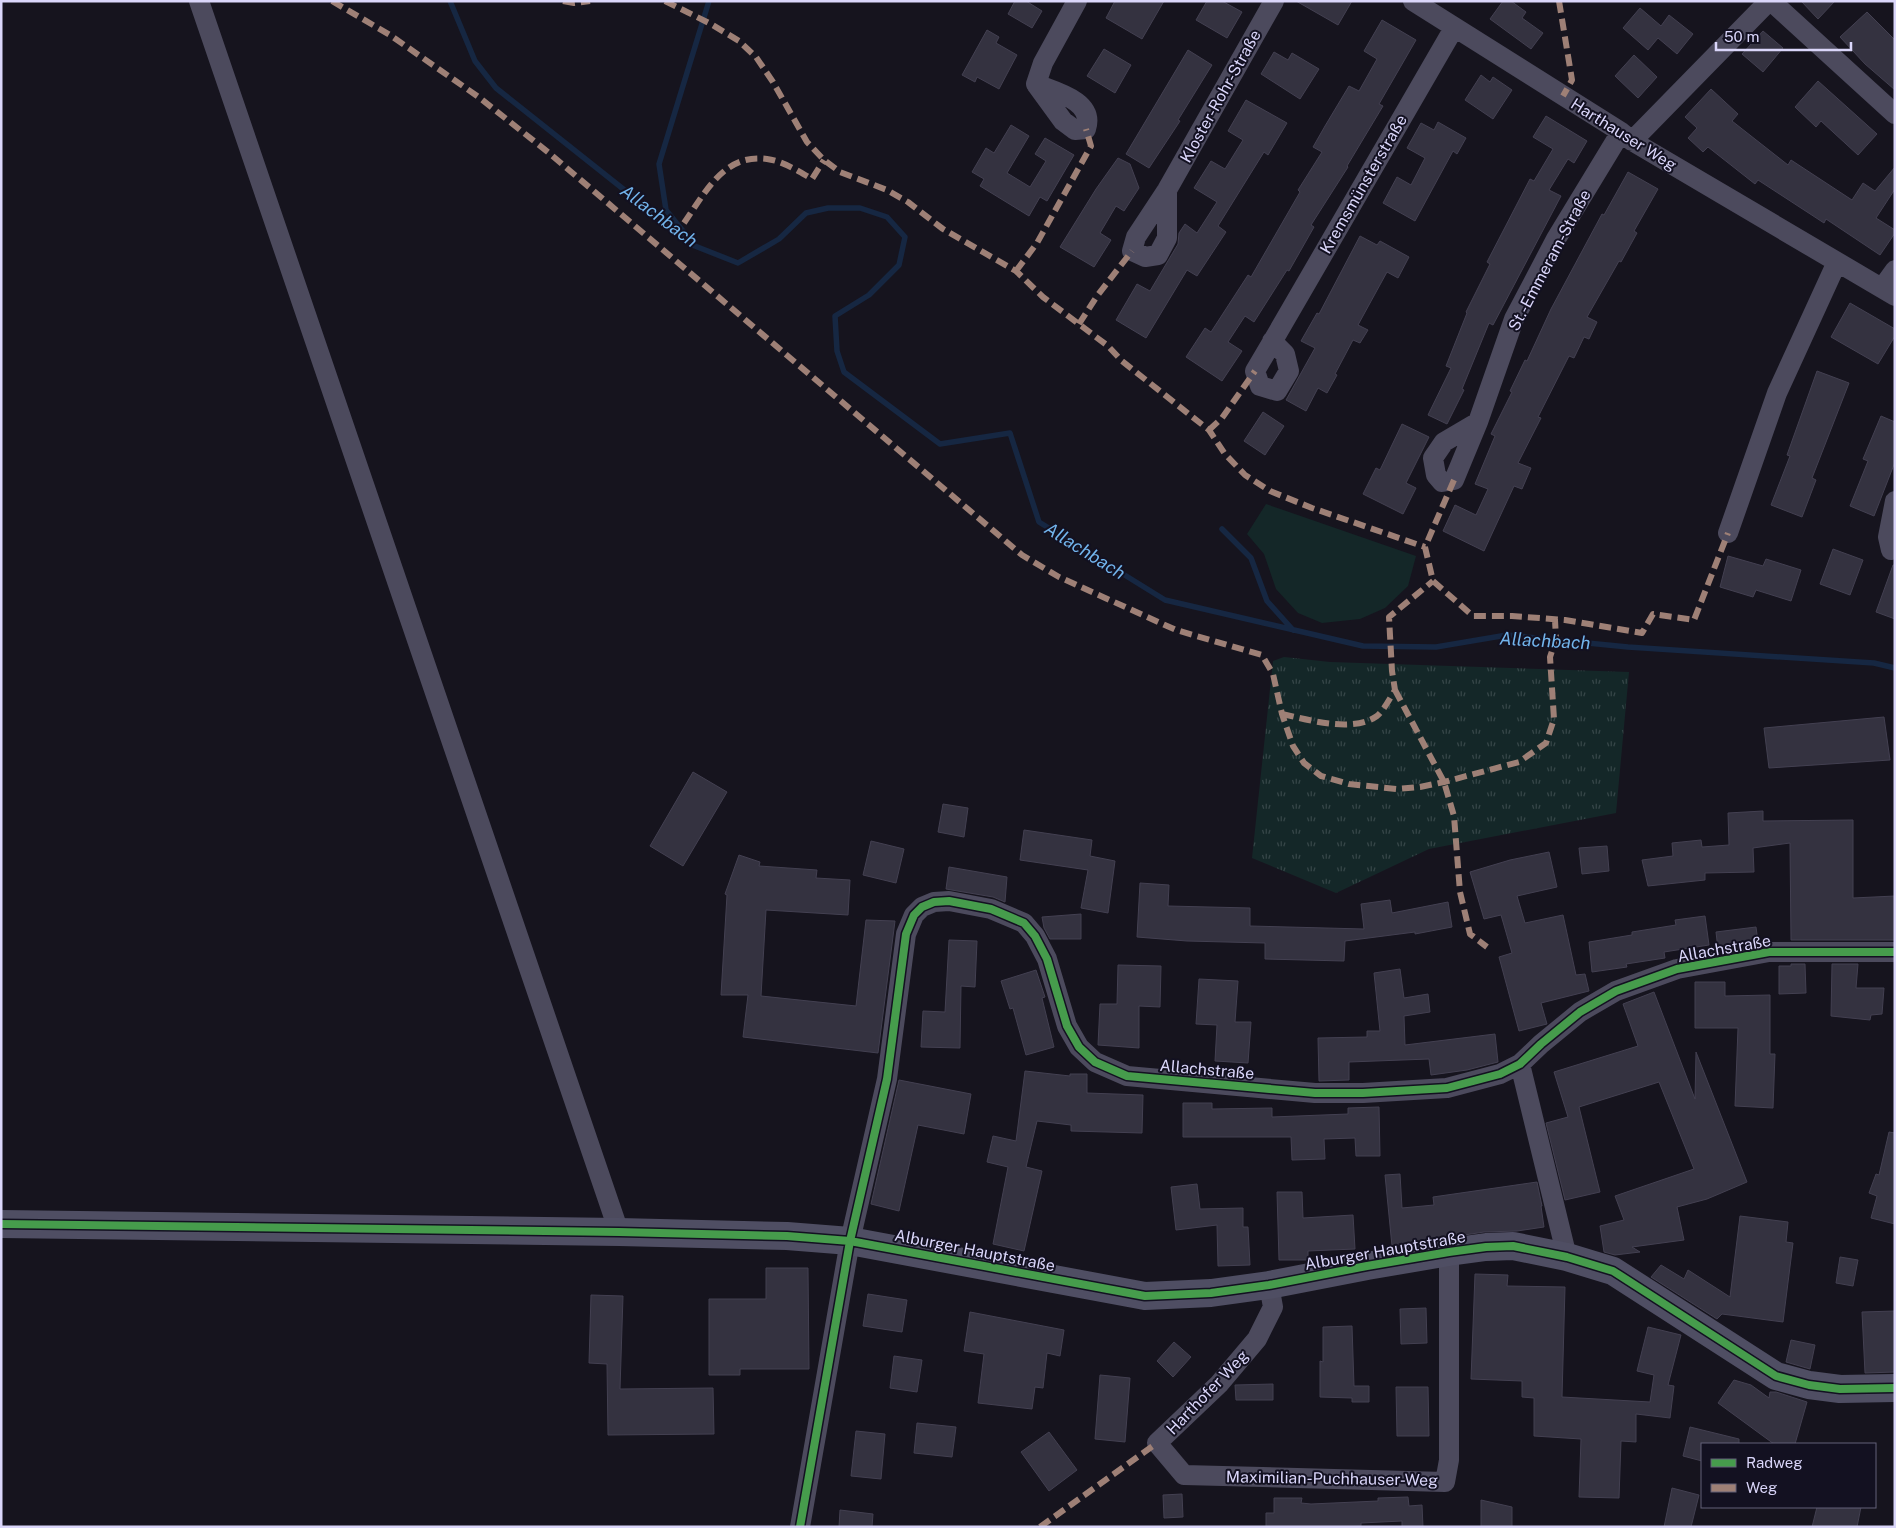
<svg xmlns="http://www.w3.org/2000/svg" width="1896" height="1528" viewBox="0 0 1896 1528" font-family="'Public Sans',sans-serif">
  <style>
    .grass { fill: url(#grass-tufts) }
    .park { fill: #142728 }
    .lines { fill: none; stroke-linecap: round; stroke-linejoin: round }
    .stream { stroke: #162742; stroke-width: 5.5 }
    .building { fill: #343240; stroke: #434051 }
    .street { stroke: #4c4a5d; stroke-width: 20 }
    .secondary { stroke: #4f4e63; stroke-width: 28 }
    .quiet { stroke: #9e8076; stroke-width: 6; stroke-dasharray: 12 6; stroke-linecap: butt }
    .cycleway-casing { stroke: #131121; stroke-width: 11 }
    .cycleway { stroke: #469c4c; stroke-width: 8 }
    .labels { text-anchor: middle; stroke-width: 4; stroke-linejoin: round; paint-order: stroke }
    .street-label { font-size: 16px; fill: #dad6fa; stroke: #131121 }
    .water-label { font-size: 18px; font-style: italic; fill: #72b4ec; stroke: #131121 }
  </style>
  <defs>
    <pattern id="grass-tufts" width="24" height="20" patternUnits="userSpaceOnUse" patternTransform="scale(1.25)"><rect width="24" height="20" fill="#142728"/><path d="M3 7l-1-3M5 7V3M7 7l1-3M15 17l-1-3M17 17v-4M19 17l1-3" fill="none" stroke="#364648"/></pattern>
  </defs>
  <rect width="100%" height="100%" fill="#16141e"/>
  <path class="grass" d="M 1284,657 L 1330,662 L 1629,672 L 1616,813 L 1429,849 L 1336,893 L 1252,858 L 1273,661 Z"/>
  <path class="park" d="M 1266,504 L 1416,556 L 1408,586 L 1385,608 L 1360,619 L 1322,623 L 1298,613 L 1276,589 L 1264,554 L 1247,534 Z"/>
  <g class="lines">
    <path class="stream" d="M 450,1 L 475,61 L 496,88 L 695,246 L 738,263 L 779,239 L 806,213 L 828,208 L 860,208 L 887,217 L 905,237 L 899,265 L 869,295 L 835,316 L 837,351 L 844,372 L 940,444 L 1010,433 L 1039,522 L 1165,600 L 1363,646 L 1436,647 L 1507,635 L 1628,647 L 1874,663 L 1895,668
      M 687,236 L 666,210 L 659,164 L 709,1
      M 1222,529 L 1251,558 L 1267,601 L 1293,630"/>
  </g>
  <path class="building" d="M 1015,1 L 1026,1 L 1042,11 L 1032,28 L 1008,14 Z
    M 1115,1 L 1164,1 L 1142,39 L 1106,18 Z
    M 1207,1 L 1222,1 L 1242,12 L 1227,38 L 1196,20 Z
    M 1296,1 L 1352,1 L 1338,25 Z
    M 1503,1 L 1511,1 L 1526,12 L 1522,18 L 1543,33 L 1531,49 L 1490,19 Z
    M 1801,1 L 1835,1 L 1818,19 Z
    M 1640,8 L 1661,26 L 1669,15 L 1693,34 L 1677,54 L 1658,38 L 1648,50 L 1623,28 Z
    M 1867,12 L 1895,40 L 1895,90 L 1865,64 L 1840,37 Z
    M 1382,20 L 1416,40 L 1379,104 L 1383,106 L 1347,166 L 1348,167 L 1311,225 L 1314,227 L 1289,271 L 1287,270 L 1254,322 L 1245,316 L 1228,342 L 1242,351 L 1222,381 L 1186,357 L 1205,328 L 1211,332 L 1248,275 L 1251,277 L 1300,192 L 1298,190 L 1322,152 L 1313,147 L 1325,126 L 1349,86 L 1359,91 L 1377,59 L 1364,51 Z
    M 987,30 L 999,37 L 996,43 L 1017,55 L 999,89 L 977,77 L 975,82 L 962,75 Z
    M 1763,31 L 1783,48 L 1763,72 L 1742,54 Z
    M 1104,49 L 1131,65 L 1115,93 L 1087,76 Z
    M 1188,50 L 1212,65 L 1178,120 L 1180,121 L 1149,168 L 1126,154 Z
    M 1274,52 L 1288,60 L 1292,53 L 1319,69 L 1300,99 L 1261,74 Z
    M 1634,55 L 1657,77 L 1638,98 L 1615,76 Z
    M 1481,75 L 1490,82 L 1493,77 L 1512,90 L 1493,119 L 1465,100 Z
    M 1818,81 L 1877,134 L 1858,155 L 1821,121 L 1816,127 L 1795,107 Z
    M 1711,89 L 1738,114 L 1732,121 L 1788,165 L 1791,160 L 1852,200 L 1863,183 L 1875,191 L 1895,167 L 1895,189 L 1876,218 L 1895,230 L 1895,233 L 1880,255 L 1826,219 L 1824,223 L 1758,180 L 1755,184 L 1708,147 L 1703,152 L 1688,138 L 1697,128 L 1685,117 Z
    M 1246,100 L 1287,123 L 1268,155 L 1264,152 L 1218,226 L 1226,232 L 1197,276 L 1187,270 L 1146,338 L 1116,320 L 1137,284 L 1150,291 L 1178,244 L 1179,233 L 1185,224 L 1197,233 L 1217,202 L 1194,188 L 1211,161 L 1225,169 L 1243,140 L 1228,131 Z
    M 1546,116 L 1587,141 L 1574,163 L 1568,159 L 1549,190 L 1561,196 L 1493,325 L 1489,323 L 1462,389 L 1464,390 L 1447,424 L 1428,415 L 1451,368 L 1446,366 L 1467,313 L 1466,312 L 1490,264 L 1487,262 L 1530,179 L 1534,181 L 1553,149 L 1533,137 Z
    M 1438,122 L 1466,138 L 1457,154 L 1453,151 L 1415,221 L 1383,203 L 1397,177 L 1411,185 L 1425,158 L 1407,148 L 1421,123 L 1434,130 Z
    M 1011,125 L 1029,136 L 1007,173 L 1030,187 L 1046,161 L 1035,154 L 1045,138 L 1074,155 L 1047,201 L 1040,197 L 1029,216 L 980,186 L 984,179 L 972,172 L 986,148 L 994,153 Z
    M 1118,158 L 1130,164 L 1139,188 L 1124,211 L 1116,206 L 1100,233 L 1111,240 L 1094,267 L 1060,247 L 1096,189 Z
    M 1628,172 L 1658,189 L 1634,231 L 1637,233 L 1621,262 L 1619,261 L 1587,317 L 1597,322 L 1589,339 L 1584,337 L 1574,358 L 1569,356 L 1538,417 L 1541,418 L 1518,463 L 1531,468 L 1522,489 L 1514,486 L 1484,551 L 1443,531 L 1455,505 L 1476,515 L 1488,489 L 1475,484 L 1495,436 L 1491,434 L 1512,392 L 1510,391 L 1525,360 L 1527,361 L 1551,309 L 1602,214 L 1604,215 Z
    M 1360,236 L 1377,245 L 1380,241 L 1409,257 L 1398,278 L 1387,272 L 1358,325 L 1368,330 L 1360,343 L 1353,340 L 1335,374 L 1337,375 L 1327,393 L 1318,388 L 1306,411 L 1286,400 L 1315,348 L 1301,341 L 1317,313 L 1319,314 Z
    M 1850,303 L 1895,329 L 1895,336 L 1878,364 L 1831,337 Z
    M 1817,371 L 1849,383 L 1812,478 L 1816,480 L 1802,517 L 1771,505 L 1790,456 L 1787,455 Z
    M 1263,412 L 1284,426 L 1265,455 L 1244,441 Z
    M 1881,416 L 1895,422 L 1895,462 L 1874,516 L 1850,506 L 1868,461 L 1863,459 Z
    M 1402,424 L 1429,437 L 1406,483 L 1416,488 L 1403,514 L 1363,494 L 1376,468 L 1380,470 Z
    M 1833,549 L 1863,560 L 1850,595 L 1820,584 Z
    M 1728,556 L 1763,566 L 1766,559 L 1801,570 L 1791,601 L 1756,590 L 1753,597 L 1720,587 Z
    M 1893,565 L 1895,565 L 1895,619 L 1876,612 Z
    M 1884,717 L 1890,760 L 1769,768 L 1764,728 Z
    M 693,772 L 727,792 L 683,866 L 650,846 Z
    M 943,804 L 968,808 L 964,837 L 938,832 Z
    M 1763,811 L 1763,821 L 1853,820 L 1853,898 L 1895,896 L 1895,940 L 1791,940 L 1790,843 L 1753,848 L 1754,872 L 1705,873 L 1705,880 L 1648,886 L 1642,860 L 1673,856 L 1672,843 L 1701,840 L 1702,847 L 1729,845 L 1728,813 Z
    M 1024,830 L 1092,840 L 1090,856 L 1115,861 L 1108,913 L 1081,908 L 1088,870 L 1020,860 Z
    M 871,841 L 904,849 L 896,883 L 863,875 Z
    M 1607,846 L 1609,871 L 1582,874 L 1579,848 Z
    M 1549,852 L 1557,887 L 1517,896 L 1525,923 L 1563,915 L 1576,975 L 1585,974 L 1589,991 L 1541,1003 L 1547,1024 L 1519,1031 L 1499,957 L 1512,953 L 1501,915 L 1484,919 L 1470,872 L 1510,860 Z
    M 739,855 L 760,862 L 759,866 L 817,870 L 816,878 L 850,880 L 848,915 L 766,910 L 761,996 L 856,1006 L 866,920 L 895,921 L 878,1053 L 743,1037 L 748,995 L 721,995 L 727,895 L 725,894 Z
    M 949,867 L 1007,877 L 1005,902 L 993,897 L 946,889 Z
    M 1140,883 L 1169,885 L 1168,906 L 1250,908 L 1250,926 L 1364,929 L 1361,904 L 1390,900 L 1392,913 L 1448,902 L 1452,927 L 1415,934 L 1415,932 L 1345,941 L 1344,961 L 1265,959 L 1265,943 L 1187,941 L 1137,937 Z
    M 1081,914 L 1081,939 L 1050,939 L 1044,928 L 1042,917 Z
    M 1705,916 L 1709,945 L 1664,952 L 1665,958 L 1626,964 L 1627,967 L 1592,972 L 1589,942 L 1632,935 L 1632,932 L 1676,925 L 1675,920 Z
    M 1756,927 L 1758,942 L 1718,949 L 1716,932 Z
    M 949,940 L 977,941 L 975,987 L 961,986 L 960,1048 L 921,1047 L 923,1011 L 945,1012 Z
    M 1791,964 L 1805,964 L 1806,993 L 1779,994 L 1779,966 L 1791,966 Z
    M 1832,964 L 1858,964 L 1856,988 L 1884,988 L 1882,1014 L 1871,1015 L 1870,1020 L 1831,1016 Z
    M 1118,965 L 1161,966 L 1160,1007 L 1139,1006 L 1139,1048 L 1098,1045 L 1100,1004 L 1117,1004 Z
    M 1400,969 L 1404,998 L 1428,994 L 1430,1012 L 1404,1016 L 1405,1045 L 1495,1034 L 1498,1062 L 1467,1070 L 1431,1075 L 1429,1059 L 1349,1062 L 1349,1080 L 1319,1081 L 1318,1038 L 1367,1037 L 1367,1031 L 1380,1031 L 1374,973 Z
    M 1036,970 L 1045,997 L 1042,998 L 1054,1047 L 1026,1055 L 1013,1008 L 1010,1009 L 1001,981 Z
    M 1199,979 L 1238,981 L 1235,1022 L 1251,1022 L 1248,1063 L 1215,1061 L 1217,1025 L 1196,1024 Z
    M 1695,982 L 1725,982 L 1725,996 L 1770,995 L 1770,1054 L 1775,1054 L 1773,1108 L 1735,1106 L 1738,1028 L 1695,1028 Z
    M 1654,992 L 1695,1099 L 1696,1052 L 1747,1182 L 1707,1199 L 1677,1207 L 1684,1240 L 1632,1247 L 1640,1252 L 1615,1255 L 1604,1252 L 1600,1226 L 1624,1220 L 1615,1196 L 1694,1169 L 1659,1082 L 1579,1107 L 1600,1192 L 1565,1200 L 1546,1123 L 1568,1117 L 1554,1072 L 1638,1046 L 1623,1004 Z
    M 1025,1071 L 1070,1076 L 1070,1074 L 1087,1074 L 1087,1093 L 1143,1095 L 1142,1133 L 1071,1131 L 1071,1125 L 1037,1121 L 1026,1167 L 1042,1171 L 1024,1251 L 993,1244 L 1008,1167 L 987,1162 L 993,1136 L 1016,1141 Z
    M 899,1080 L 971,1094 L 964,1134 L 918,1125 L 899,1211 L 871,1204 Z
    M 1183,1103 L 1212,1103 L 1212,1109 L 1272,1108 L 1272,1117 L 1348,1114 L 1348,1108 L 1379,1107 L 1380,1156 L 1356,1156 L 1355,1138 L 1324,1139 L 1325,1159 L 1292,1160 L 1291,1137 L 1183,1137 Z
    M 1889,1132 L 1895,1133 L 1895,1224 L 1871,1218 L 1877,1196 L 1869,1193 L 1876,1174 L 1879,1175 Z
    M 1400,1174 L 1402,1208 L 1434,1205 L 1433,1197 L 1537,1182 L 1542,1206 L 1541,1206 L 1544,1227 L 1517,1231 L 1484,1232 L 1392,1246 L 1385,1175 Z
    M 1197,1184 L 1200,1209 L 1243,1208 L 1243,1227 L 1248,1227 L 1250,1265 L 1218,1266 L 1217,1225 L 1176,1230 L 1171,1187 Z
    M 1277,1192 L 1302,1192 L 1303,1218 L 1353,1215 L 1355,1249 L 1308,1251 L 1308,1260 L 1279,1260 Z
    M 1740,1216 L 1788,1222 L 1786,1242 L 1793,1243 L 1783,1322 L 1722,1314 L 1717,1319 L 1651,1277 L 1661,1265 L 1684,1279 L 1688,1270 L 1730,1297 Z
    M 1840,1257 L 1858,1260 L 1853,1286 L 1836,1283 Z
    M 766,1268 L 808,1268 L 809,1369 L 740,1369 L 740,1375 L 709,1375 L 709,1299 L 766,1299 Z
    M 1475,1274 L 1508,1275 L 1507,1286 L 1565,1287 L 1562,1397 L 1650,1402 L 1654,1375 L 1637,1371 L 1648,1327 L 1681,1335 L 1668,1385 L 1674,1386 L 1670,1418 L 1636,1414 L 1636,1442 L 1621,1441 L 1619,1498 L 1579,1497 L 1581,1439 L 1534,1436 L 1534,1398 L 1522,1397 L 1522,1381 L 1471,1379 Z
    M 868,1294 L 907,1300 L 902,1332 L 863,1326 Z
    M 591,1295 L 623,1296 L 620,1389 L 713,1388 L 714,1434 L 608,1435 L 607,1364 L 589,1363 Z
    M 1426,1308 L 1427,1343 L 1401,1344 L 1400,1309 Z
    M 1895,1311 L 1895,1372 L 1865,1373 L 1862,1312 Z
    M 970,1312 L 1064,1330 L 1060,1356 L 1047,1353 L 1043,1388 L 1035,1387 L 1032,1409 L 978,1403 L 984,1354 L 964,1351 Z
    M 1352,1326 L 1354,1386 L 1369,1386 L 1369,1402 L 1352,1402 L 1352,1398 L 1320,1397 L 1320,1361 L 1323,1362 L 1323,1327 Z
    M 1791,1340 L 1815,1345 L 1810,1369 L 1786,1362 Z
    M 1174,1342 L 1191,1357 L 1173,1377 L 1157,1361 Z
    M 894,1356 L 922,1360 L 917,1392 L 890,1388 Z
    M 1100,1375 L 1130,1378 L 1125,1442 L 1095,1439 Z
    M 1734,1380 L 1751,1385 L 1769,1398 L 1770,1392 L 1776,1392 L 1807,1402 L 1795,1444 L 1774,1444 L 1718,1403 Z
    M 1273,1384 L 1273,1400 L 1236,1400 L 1235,1385 Z
    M 1396,1387 L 1428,1387 L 1429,1436 L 1397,1436 Z
    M 917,1423 L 956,1427 L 952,1457 L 914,1453 Z
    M 1690,1427 L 1739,1439 L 1739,1444 L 1702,1444 L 1702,1461 L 1683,1456 Z
    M 856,1431 L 885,1434 L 881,1479 L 851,1476 Z
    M 1049,1432 L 1077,1470 L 1049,1491 L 1021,1452 Z
    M 1672,1488 L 1699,1495 L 1691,1527 L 1664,1527 Z
    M 1182,1494 L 1183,1517 L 1164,1518 L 1163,1495 Z
    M 1408,1497 L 1409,1506 L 1422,1505 L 1423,1527 L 1402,1527 L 1402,1521 L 1361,1523 L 1361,1526 L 1343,1527 L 1266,1527 L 1266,1513 L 1274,1513 L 1274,1498 L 1302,1498 L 1301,1503 L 1311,1504 L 1378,1501 L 1378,1498 Z
    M 1481,1500 L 1512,1507 L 1512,1527 L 1481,1527 Z
    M 1817,1507 L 1861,1507 L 1857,1527 L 1812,1527 Z
    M 840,1510 L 873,1514 L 872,1527 L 839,1527 Z"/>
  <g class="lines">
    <path class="street" d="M 199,1 L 619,1232
      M 1413,1 L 1621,132 L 1632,141 L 1895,296
      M 1771,1 L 1895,114
      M 1036,84 C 1056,92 1095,101 1086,129 L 1075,130 L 1063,121 Z
      M 1036,84 L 1043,63 L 1077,1
      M 1632,141 L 1769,1
      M 1167,190 L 1167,238 L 1158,255 L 1145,257 L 1132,251 L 1136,237 L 1167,190 L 1274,1
      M 1882,288 L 1895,270
      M 1272,341 L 1285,354 L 1289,371 L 1277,391 L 1260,386 L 1255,371 L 1278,332 L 1454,28
      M 1478,422 L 1444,442 L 1433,458 L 1436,475 L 1442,482 L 1454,480 L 1478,422 L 1514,319 L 1556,239 L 1621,132
      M 1728,533 L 1777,393 L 1837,262
      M 1891,550 L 1888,537 L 1895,501
      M 1520,1064 L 1567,1257
      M 1269,1285 L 1273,1307 L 1257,1339 L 1219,1384 L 1157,1443 L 1184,1475 L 1445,1482 L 1449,1460 L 1449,1252
      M 800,1527 L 850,1241 L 887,1079 L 906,934 L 914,915 L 922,907 L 934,902 L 949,901 L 991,909 L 1024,923 L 1035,936 L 1047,959 L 1067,1026 L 1079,1047 L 1095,1062 L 1127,1076 L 1315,1093 L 1363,1093 L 1447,1088 L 1500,1074 L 1520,1064 L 1541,1044 L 1580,1012 L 1616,991 L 1677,969 L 1769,952 L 1895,952"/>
    <path class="secondary" d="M 1,1224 L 619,1232 L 787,1236 L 850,1241 L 1145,1296 L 1211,1293 L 1269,1285 L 1367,1266 L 1449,1252 L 1486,1247 L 1513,1246 L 1567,1257 L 1613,1271 L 1776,1376 L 1809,1385 L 1840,1389 L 1895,1388"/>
    <path class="quiet" d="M 332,1 L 390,35 L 480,98 L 549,153 L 1022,555 L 1059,577 L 1176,630 L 1262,655 L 1273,674 L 1282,714 L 1293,746 L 1304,763 L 1321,776 L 1349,784 L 1397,789 L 1420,787 L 1444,782 L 1519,762 L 1546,743 L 1554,719 L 1550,657 L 1556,639 L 1555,620
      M 563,1 L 574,3 L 590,1
      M 665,1 L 711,24 L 739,41 L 756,57 L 773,82 L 807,142 L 824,160 L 840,172 L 887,190 L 908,202 L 943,229 L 1016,271 L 1043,297 L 1108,346 L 1122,361 L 1209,430 L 1225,454 L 1245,475 L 1270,491 L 1312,508 L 1425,547
      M 1559,1 L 1572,80 L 1563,96
      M 684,223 C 705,193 724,153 767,159 C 783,161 798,171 812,179 L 824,160
      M 1016,271 L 1037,243 L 1091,146 L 1086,129
      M 1079,324 L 1097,296 L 1132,251
      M 1209,430 L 1222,418 L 1255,371
      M 1454,480 L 1425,547 L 1433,581 L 1473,616 L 1512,616 L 1565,620 L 1642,633 L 1653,614 L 1694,620 L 1728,533
      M 1395,690 L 1444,782 L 1454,816 L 1460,892 L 1470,934 L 1487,947
      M 1282,714 C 1309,720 1353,733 1377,716 C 1384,710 1390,698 1395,690 L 1392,671 L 1389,617 L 1433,581
      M 1040,1527 L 1157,1443"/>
    <defs>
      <path id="cycleway" d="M 1,1224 L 619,1232 L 787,1236 L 850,1241 L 1145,1296 L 1211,1293 L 1269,1285 L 1367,1266 L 1449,1252 L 1486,1247 L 1513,1246 L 1567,1257 L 1613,1271 L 1776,1376 L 1809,1385 L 1840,1389 L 1895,1388
        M 800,1527 L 850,1241 L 887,1079 L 906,934 L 914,915 L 922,907 L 934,902 L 949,901 L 991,909 L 1024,923 L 1035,936 L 1047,959 L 1067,1026 L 1079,1047 L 1095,1062 L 1127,1076 L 1315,1093 L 1363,1093 L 1447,1088 L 1500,1074 L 1520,1064 L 1541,1044 L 1580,1012 L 1616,991 L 1677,969 L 1769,952 L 1895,952"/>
    </defs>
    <use href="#cycleway" class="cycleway-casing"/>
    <use href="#cycleway" class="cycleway"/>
  </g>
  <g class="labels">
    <g class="street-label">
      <text transform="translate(1220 96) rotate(-61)" y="6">Kloster-Rohr-Straße</text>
      <text transform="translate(1624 134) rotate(32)" y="6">Harthauser Weg</text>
      <text transform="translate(1363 184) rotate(-60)" y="6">Kremsmünsterstraße</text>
      <text transform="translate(1549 260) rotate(-62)" y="6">St.-Emmeram-Straße</text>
      <text transform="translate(1724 948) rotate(-10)" y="6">Allachstraße</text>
      <text transform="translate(1207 1069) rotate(5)" y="6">Allachstraße</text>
      <text transform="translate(975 1250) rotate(11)" y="6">Alburger Hauptstraße</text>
      <text transform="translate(1385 1250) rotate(-10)" y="6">Alburger Hauptstraße</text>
      <text transform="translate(1207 1392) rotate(-46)" y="6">Harthofer Weg</text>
      <text transform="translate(1332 1478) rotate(1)" y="6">Maximilian-Puchhauser-Weg</text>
    </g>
    <g class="water-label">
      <text transform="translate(659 216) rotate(37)" y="6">Allachbach</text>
      <text transform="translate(1085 551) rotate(32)" y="6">Allachbach</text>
      <text transform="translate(1545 641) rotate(3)" y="6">Allachbach</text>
    </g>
  </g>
  <rect width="1896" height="1528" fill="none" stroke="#dad6fa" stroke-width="5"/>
  <rect x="1701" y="1443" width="175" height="65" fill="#131121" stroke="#636078"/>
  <rect x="1711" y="1459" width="25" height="8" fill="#469c4c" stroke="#636078"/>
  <text x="1746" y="1468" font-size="15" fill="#dad6fa">Radweg</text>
  <rect x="1711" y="1484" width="25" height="8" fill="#9e8076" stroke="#636078"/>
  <text x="1746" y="1493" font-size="15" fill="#dad6fa">Weg</text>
  <path d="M1716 42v8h135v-8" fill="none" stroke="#dad6fa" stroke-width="2.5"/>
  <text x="1724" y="42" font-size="15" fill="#dad6fa" stroke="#131121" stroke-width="4" paint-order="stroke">50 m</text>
</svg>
